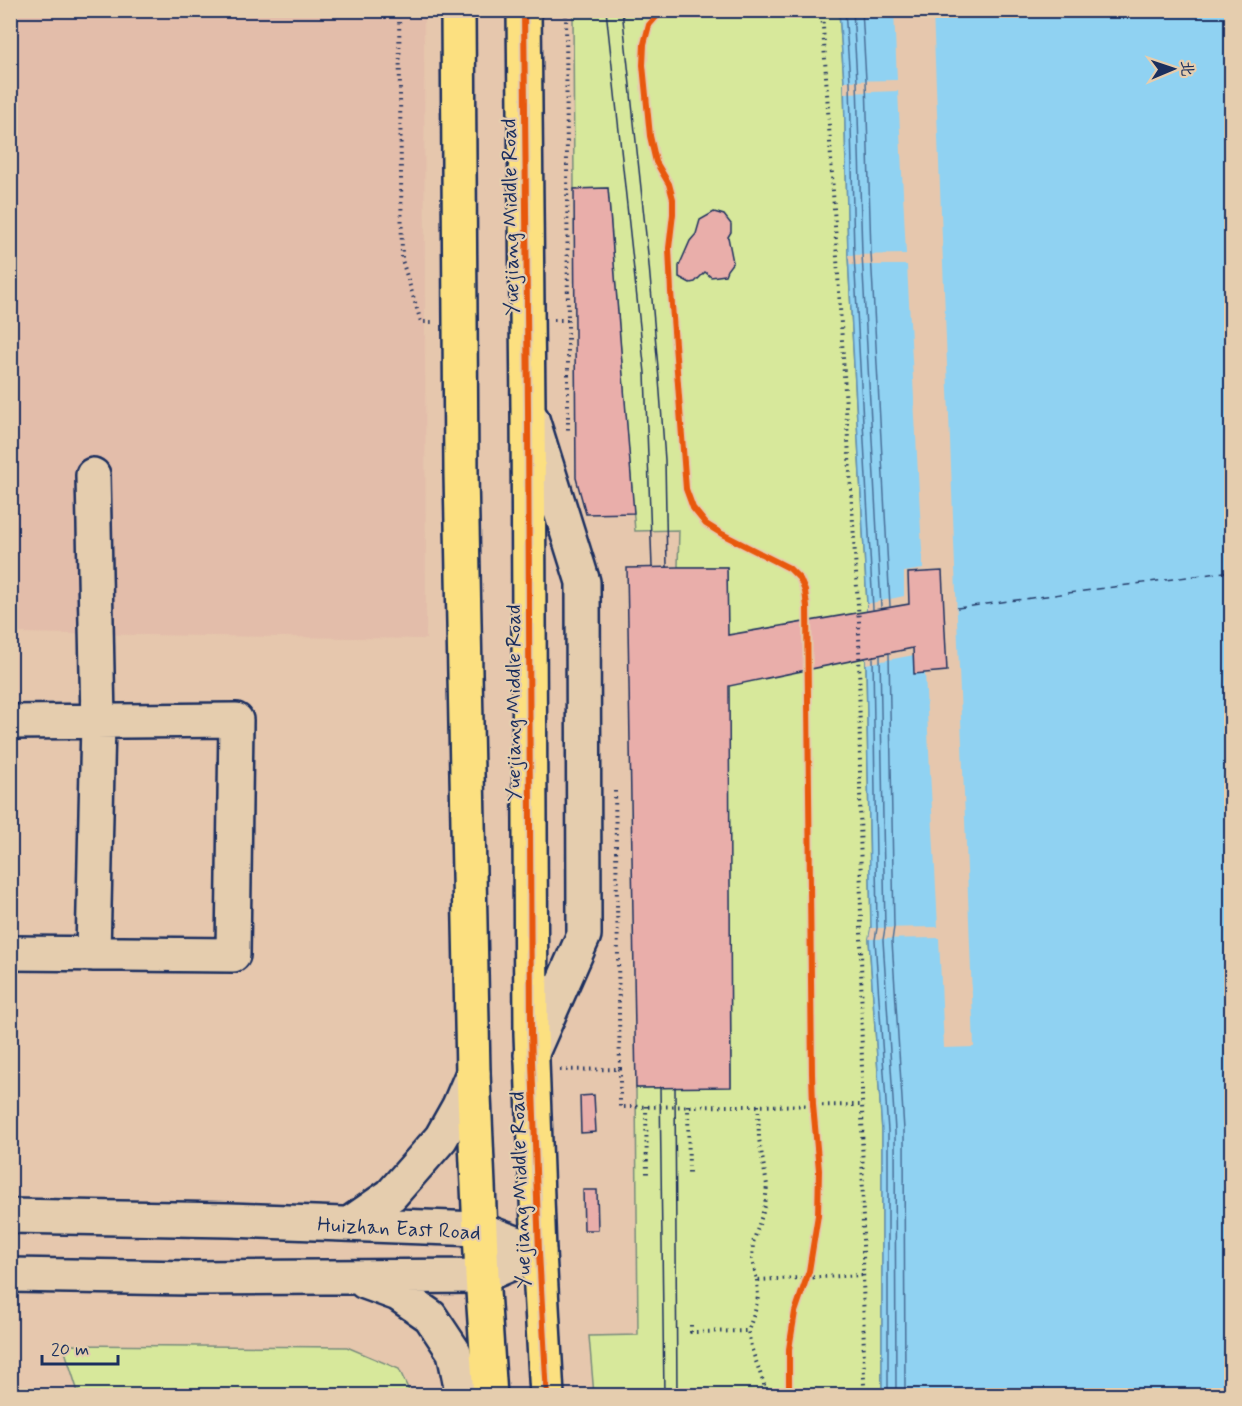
<svg xmlns="http://www.w3.org/2000/svg" width="1242" height="1406" viewBox="0 0 1242 1406" font-family="Mynerve,'LXGW WenKai TC',sans-serif">
  <style>
    .built { fill: #e3bdaa }
    .green { fill: #d7e89b; stroke: #798c7c; stroke-width: 1.5 }
    .water { fill: #90d2f2; stroke: #6191b7; stroke-width: 1.5 }
    .pier { fill: #e6c7ad }
    .lines { fill: none; stroke-linecap: round; stroke-linejoin: round }
    .shore { stroke: #4a7099; stroke-width: 1.5 }
    .ferry { stroke: #273f6d; stroke-width: 1.5; stroke-dasharray: 8 6; stroke-linecap: butt }
    .building { fill: #e9aeaa; stroke: #1b2f5e; stroke-width: 1.5 }
    .minor-casing { stroke: #1b2f5e; stroke-width: 38 }
    .major-casing { stroke: #1b2f5e; stroke-width: 38 }
    .path { stroke: #1b2f5e; stroke-width: 4; stroke-dasharray: 1.5 4.5; stroke-linecap: butt }
    .minor { stroke: #e5cdae; stroke-width: 33 }
    .major { stroke: #fce080; stroke-width: 33 }
    .tram { stroke: #1b2f5e; stroke-width: 1.5 }
    .cycleway-casing { stroke: #e5cdae; stroke-width: 10 }
    .cycleway { stroke: #e8590c; stroke-width: 6 }
    .labels { text-anchor: middle; stroke-width: 4.5; stroke-linejoin: round; paint-order: stroke }
    .street-label { font-size: 21px; fill: #1b2f5e; stroke: #e5cdae }
  </style>
  <rect width="100%" height="100%" fill="#e6c7ad"/>
  <filter id="ink" filterUnits="userSpaceOnUse"><feTurbulence type="fractalNoise" baseFrequency=".0167" numOctaves="2"/><feDisplacementMap in="SourceGraphic" scale="12" xChannelSelector="R" yChannelSelector="G"/><feConvolveMatrix kernelMatrix="1 2 1 2 8 2 1 2 1" color-interpolation-filters="sRGB"/></filter>
  <g filter="url(#ink)">
    <path class="built" d="M 11,11 L 424,11 L 426,639 L 11,633 Z"/>
    <path class="green" d="M 573,11 L 839,11 L 844,81 L 848,255 L 867,604 L 866,664 L 871,928 L 869,939 L 882,1131 L 882,1395 L 594,1395 L 589,1336 L 638,1335 L 636,1088 L 731,1086 L 727,567 L 678,567 L 679,530 L 635,531 L 608,188 L 574,189 Z
      M 63,1345 L 347,1347 L 399,1369 L 411,1395 L 79,1395 Z"/>
    <path class="water" d="M 839,11 L 1231,11 L 1231,1395 L 882,1395 L 882,1131 L 869,939 L 871,928 L 866,664 L 867,604 L 848,255 L 844,81 Z"/>
    <path class="pier" d="M 894,11 L 933,11 L 974,1047 L 944,1048 L 939,938 L 869,939 L 871,928 L 938,927 L 925,673 L 914,674 L 914,655 L 866,664 L 867,604 L 904,596 L 904,572 L 923,569 L 907,265 L 850,265 L 848,255 L 906,254 L 898,91 L 844,93 L 844,81 L 897,80 Z"/>
    <g class="lines">
      <path class="shore" d="M 845,10 L 850,81 L 854,254 L 873,609
        M 853,10 L 857,81 L 862,254 L 881,607
        M 862,10 L 866,80 L 871,253 L 890,606
        M 889,654 L 894,927 L 892,941 L 904,1130 L 905,1396
        M 880,656 L 885,928 L 883,940 L 895,1131 L 896,1396
        M 873,658 L 877,928 L 875,940 L 888,1131 L 888,1396"/>
      <path class="ferry" d="M 957,608 L 1232,571"/>
    </g>
    <path class="building" d="M 608,188 L 634,513 L 586,514 L 576,478 L 574,189 Z
      M 714,212 L 724,215 L 731,224 L 731,232 L 728,237 L 733,262 L 727,270 L 725,275 L 711,277 L 705,272 L 695,282 L 690,283 L 679,277 L 679,266 L 690,241 L 696,234 L 700,220 Z
      M 678,567 L 727,567 L 728,635 L 909,604 L 908,573 L 942,571 L 947,671 L 914,674 L 913,648 L 729,686 L 731,1087 L 636,1088 L 627,568 Z
      M 594,1095 L 596,1132 L 581,1133 L 580,1096 Z
      M 583,1190 L 597,1190 L 598,1230 L 584,1230 Z"/>
    <g class="lines">
      <defs>
        <path id="minor" d="M 10,722 L 236,720 L 233,955 L 10,953
          M 93,954 L 98,721 L 93,475
          M 531,1055 L 584,935 L 584,925 L 583,582 L 532,419
          M 10,1216 L 230,1220 L 479,1229 L 539,1252
          M 349,1224 L 391,1195 L 441,1138 L 459,1106 L 473,1073
          M 10,1275 L 190,1278 L 482,1276 L 539,1252
          M 365,1282 L 398,1294 L 430,1316 L 454,1352 L 463,1396"/>
        <path id="major" d="M 458,10 L 461,474 L 473,1073 L 482,1276 L 490,1396
          M 524,10 L 528,408 L 531,1034 L 539,1252 L 547,1396"/>
      </defs>
      <use href="#minor" class="minor-casing"/>
      <use href="#major" class="major-casing"/>
      <path class="path" d="M 399,10 L 402,260 L 421,322 L 433,322
        M 822,10 L 859,622 L 864,1396
        M 554,320 L 568,320 L 566,10
        M 568,320 L 568,433
        M 615,791 L 620,1069
        M 560,1070 L 620,1069 L 620,1107 L 862,1105
        M 688,1105 L 689,1174
        M 758,1105 L 759,1139 L 767,1185 L 765,1206 L 753,1243 L 752,1259 L 757,1280 L 864,1275
        M 646,1106 L 647,1176
        M 757,1280 L 758,1297 L 755,1311 L 748,1331 L 751,1347 L 764,1384 L 764,1396
        M 691,1325 L 691,1332 L 748,1331"/>
      <use href="#minor" class="minor"/>
      <use href="#major" class="major"/>
      <path class="tram" d="M 606,10 L 645,373 L 652,567
        M 622,10 L 648,254 L 659,379 L 665,460 L 667,567
        M 660,1087 L 664,1396
        M 675,1087 L 677,1396"/>
      <defs>
        <path id="cycleway" d="M 524,10 L 528,408 L 531,1034 L 539,1252 L 547,1396
          M 662,10 L 649,25 L 644,44 L 643,65 L 650,136 L 656,162 L 669,184 L 673,199 L 673,214 L 669,248 L 671,292 L 686,489 L 693,508 L 706,524 L 722,534 L 789,568 L 800,579 L 805,591 L 807,607 L 812,1074 L 813,1105 L 819,1170 L 818,1215 L 809,1271 L 795,1312 L 789,1349 L 789,1396"/>
      </defs>
      <use href="#cycleway" class="cycleway-casing"/>
      <use href="#cycleway" class="cycleway"/>
    </g>
  </g>
  <g class="labels">
    <g class="street-label">
      <text transform="translate(510 217) rotate(-91)" y="7">Yuejiang Middle Road</text>
      <text transform="translate(513 703) rotate(-90)" y="7">Yuejiang Middle Road</text>
      <text transform="translate(520 1190) rotate(-92)" y="7">Yuejiang Middle Road</text>
      <text transform="translate(399 1228) rotate(3)" y="7">Huizhan East Road</text>
    </g>
  </g>
  <rect width="1242" height="1406" fill="none" stroke="#e5cdae" stroke-width="36"/>
  <rect x="18" y="18" width="1206" height="1370" fill="none" stroke="#1b2f5e" stroke-width="2" filter="url(#ink)"/>
  <g transform="translate(1173 69) rotate(88)" stroke="#e5cdae" stroke-width="4.5" paint-order="stroke">
  <path d="M0-4.5L10 22L0 15L-10 22Z" fill="#1b2f5e"/>
  <text y="-9" font-size="16" font-weight="bold" text-anchor="middle" fill="#1b2f5e">北</text>
  </g>
  <path d="M42 1355v9h76v-9" fill="none" stroke="#1b2f5e" stroke-width="3"/>
  <text x="51" y="1355" font-size="18" fill="#1b2f5e" stroke="#e5cdae" stroke-width="4.5" paint-order="stroke">20 m</text>
</svg>
